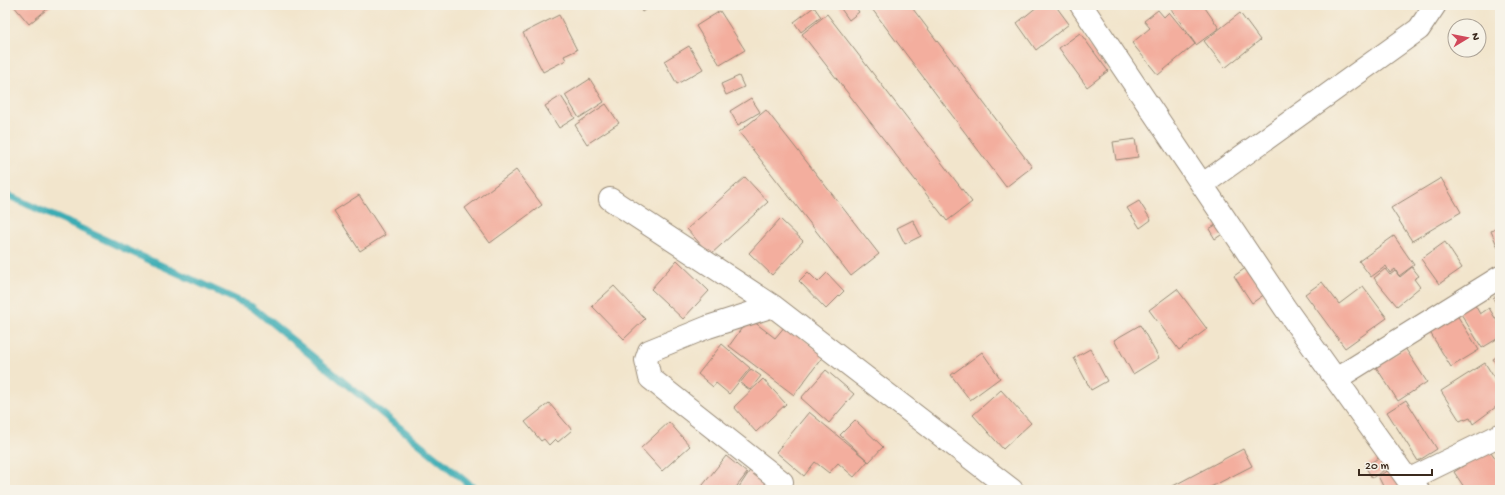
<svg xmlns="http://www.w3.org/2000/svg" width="1505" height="495" viewBox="0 0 1505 495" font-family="'Gochi Hand',sans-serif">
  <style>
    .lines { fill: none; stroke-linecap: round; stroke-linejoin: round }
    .stream { stroke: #3aacb4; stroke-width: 7 }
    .building { fill: #f3ae9e }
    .minor-casing { stroke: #968875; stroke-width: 24 }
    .minor { stroke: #fff; stroke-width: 22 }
  </style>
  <rect width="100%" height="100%" fill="#f7f3e8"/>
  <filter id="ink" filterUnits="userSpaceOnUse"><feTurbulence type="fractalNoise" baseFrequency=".025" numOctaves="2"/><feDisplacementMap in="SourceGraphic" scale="8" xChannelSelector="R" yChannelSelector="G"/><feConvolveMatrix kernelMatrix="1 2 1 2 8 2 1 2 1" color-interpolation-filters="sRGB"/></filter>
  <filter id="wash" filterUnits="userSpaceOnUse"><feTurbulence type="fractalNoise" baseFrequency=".012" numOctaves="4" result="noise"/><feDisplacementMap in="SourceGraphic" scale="16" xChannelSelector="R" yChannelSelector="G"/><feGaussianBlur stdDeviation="0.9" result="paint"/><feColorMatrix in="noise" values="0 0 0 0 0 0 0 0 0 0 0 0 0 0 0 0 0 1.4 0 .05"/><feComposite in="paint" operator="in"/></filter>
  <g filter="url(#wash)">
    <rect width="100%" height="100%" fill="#f2e5cc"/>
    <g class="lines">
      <path class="stream" d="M 5,194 L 252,307 L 476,490"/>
    </g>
    <g id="blocks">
      <path class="building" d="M 13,5 L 52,5 L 29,24 Z
        M 638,5 L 652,5 L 642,12 Z
        M 840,5 L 854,5 L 859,12 L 849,20 L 839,6 Z
        M 869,5 L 910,5 L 1032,167 L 1006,187 Z
        M 1037,5 L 1055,5 L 1069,24 L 1036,50 L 1017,23 L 1038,6 Z
        M 1170,5 L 1203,5 L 1219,28 L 1196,45 L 1169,6 Z
        M 814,7 L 821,17 L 801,32 L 794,22 Z
        M 1158,10 L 1164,17 L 1169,12 L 1195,44 L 1158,75 L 1132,43 L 1150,28 L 1144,21 Z
        M 720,11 L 745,50 L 720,65 L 696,26 Z
        M 1240,13 L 1260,40 L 1225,68 L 1204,41 Z
        M 827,14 L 972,202 L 947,221 L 802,34 Z
        M 559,15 L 577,50 L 564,56 L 566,60 L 543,72 L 523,33 Z
        M 1080,33 L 1108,71 L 1087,87 L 1059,48 Z
        M 689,46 L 703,69 L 677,84 L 664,61 Z
        M 739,76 L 744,87 L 726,95 L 721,84 Z
        M 590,79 L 604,102 L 579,118 L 565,95 Z
        M 561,96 L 575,118 L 559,128 L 545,106 Z
        M 751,98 L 760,112 L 738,125 L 730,111 Z
        M 606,104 L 619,123 L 587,144 L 575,125 Z
        M 766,110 L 879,254 L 851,276 L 739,132 Z
        M 1135,139 L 1138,157 L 1116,160 L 1113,142 Z
        M 516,170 L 542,205 L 490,243 L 465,208 Z
        M 745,177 L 768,202 L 710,255 L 687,229 Z
        M 1441,178 L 1461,212 L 1412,241 L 1391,208 Z
        M 359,195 L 385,235 L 360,251 L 334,211 Z
        M 1139,201 L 1151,220 L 1140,228 L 1127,208 Z
        M 780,219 L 803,241 L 772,275 L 749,253 Z
        M 913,220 L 921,236 L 905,244 L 897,228 Z
        M 1219,223 L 1224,233 L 1215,239 L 1209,229 Z
        M 1500,227 L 1500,247 L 1498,248 L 1491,231 Z
        M 1394,236 L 1414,265 L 1399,276 L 1395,269 L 1390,273 L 1386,266 L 1371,277 L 1359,261 Z
        M 1445,242 L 1462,268 L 1439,284 L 1421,259 Z
        M 677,260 L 709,291 L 683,319 L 651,289 Z
        M 1247,267 L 1265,294 L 1252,303 L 1234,276 Z
        M 1412,267 L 1419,276 L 1414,279 L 1420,287 L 1397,306 L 1374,278 L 1385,269 L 1390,275 L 1395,271 L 1400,277 Z
        M 808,272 L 818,282 L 827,273 L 844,291 L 826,309 L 799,281 Z
        M 1322,282 L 1339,304 L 1363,286 L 1387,318 L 1345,348 L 1305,294 Z
        M 614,286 L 645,319 L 624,339 L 592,306 Z
        M 1177,289 L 1207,329 L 1179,350 L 1149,310 Z
        M 1500,294 L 1500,310 L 1493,298 Z
        M 1472,300 L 1480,314 L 1489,308 L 1500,326 L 1500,337 L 1482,348 L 1458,309 Z
        M 1455,312 L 1479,350 L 1451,367 L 1428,329 Z
        M 749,318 L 775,338 L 786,325 L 824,355 L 794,395 L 729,346 Z
        M 1140,325 L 1159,358 L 1133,374 L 1114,340 Z
        M 722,344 L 750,368 L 729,394 L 716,383 L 713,387 L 698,374 Z
        M 1405,348 L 1427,382 L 1398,401 L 1376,367 Z
        M 1090,349 L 1107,381 L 1091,390 L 1074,358 Z
        M 982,352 L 1000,378 L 970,400 L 951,375 Z
        M 1500,355 L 1500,370 L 1493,359 Z
        M 1485,363 L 1500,387 L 1500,404 L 1473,424 L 1470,418 L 1465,420 L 1464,419 L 1460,421 L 1441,391 Z
        M 751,369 L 761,376 L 750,390 L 740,383 Z
        M 826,370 L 854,394 L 829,423 L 801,398 Z
        M 763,379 L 786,404 L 756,432 L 734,407 Z
        M 1001,390 L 1031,423 L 1003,449 L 973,415 Z
        M 1406,400 L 1437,449 L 1418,461 L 1387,412 Z
        M 549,403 L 572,430 L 558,442 L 555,439 L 549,445 L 544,439 L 541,441 L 525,422 Z
        M 809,412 L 868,461 L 854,477 L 838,463 L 829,473 L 815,462 L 804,476 L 776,452 Z
        M 855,420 L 883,447 L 869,462 L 840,435 Z
        M 669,422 L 690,446 L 662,471 L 641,448 Z
        M 1243,449 L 1252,466 L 1205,490 L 1176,490 L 1173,486 Z
        M 1489,449 L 1500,465 L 1500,490 L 1466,490 L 1454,472 Z
        M 726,456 L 747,473 L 734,490 L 699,490 Z
        M 1382,456 L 1389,467 L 1372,478 L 1365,466 Z
        M 1393,468 L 1404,490 L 1385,490 L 1378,476 Z
        M 751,469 L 781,490 L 737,490 Z"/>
    </g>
  </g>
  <g filter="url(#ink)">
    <use href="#blocks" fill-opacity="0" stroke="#968875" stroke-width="1"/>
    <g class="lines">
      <defs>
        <path id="minor" d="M 1081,5 L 1285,308 L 1408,480 L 1418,490
          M 1202,185 L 1419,29 L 1435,5
          M 610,199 L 773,306 L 1012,490
          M 773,306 L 708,327 L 649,351 L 646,360 L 650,378 L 782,482
          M 1336,379 L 1500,277
          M 1408,480 L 1500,435"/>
      </defs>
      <use href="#minor" class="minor-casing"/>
      <use href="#minor" class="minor"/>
    </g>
  </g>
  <rect width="1505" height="495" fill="none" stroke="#f7f3e8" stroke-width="20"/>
  <g transform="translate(1467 38) rotate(80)"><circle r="19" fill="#f7f3e8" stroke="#aca397"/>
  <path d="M0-3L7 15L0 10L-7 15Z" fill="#d1495b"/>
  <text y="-6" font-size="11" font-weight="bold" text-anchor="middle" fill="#3b2a1e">N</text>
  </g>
  <path d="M1359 469v6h73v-6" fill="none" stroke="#3b2a1e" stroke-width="2"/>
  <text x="1365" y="469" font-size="12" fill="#3b2a1e" stroke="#f7f3e8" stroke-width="3" paint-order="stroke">20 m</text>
</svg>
